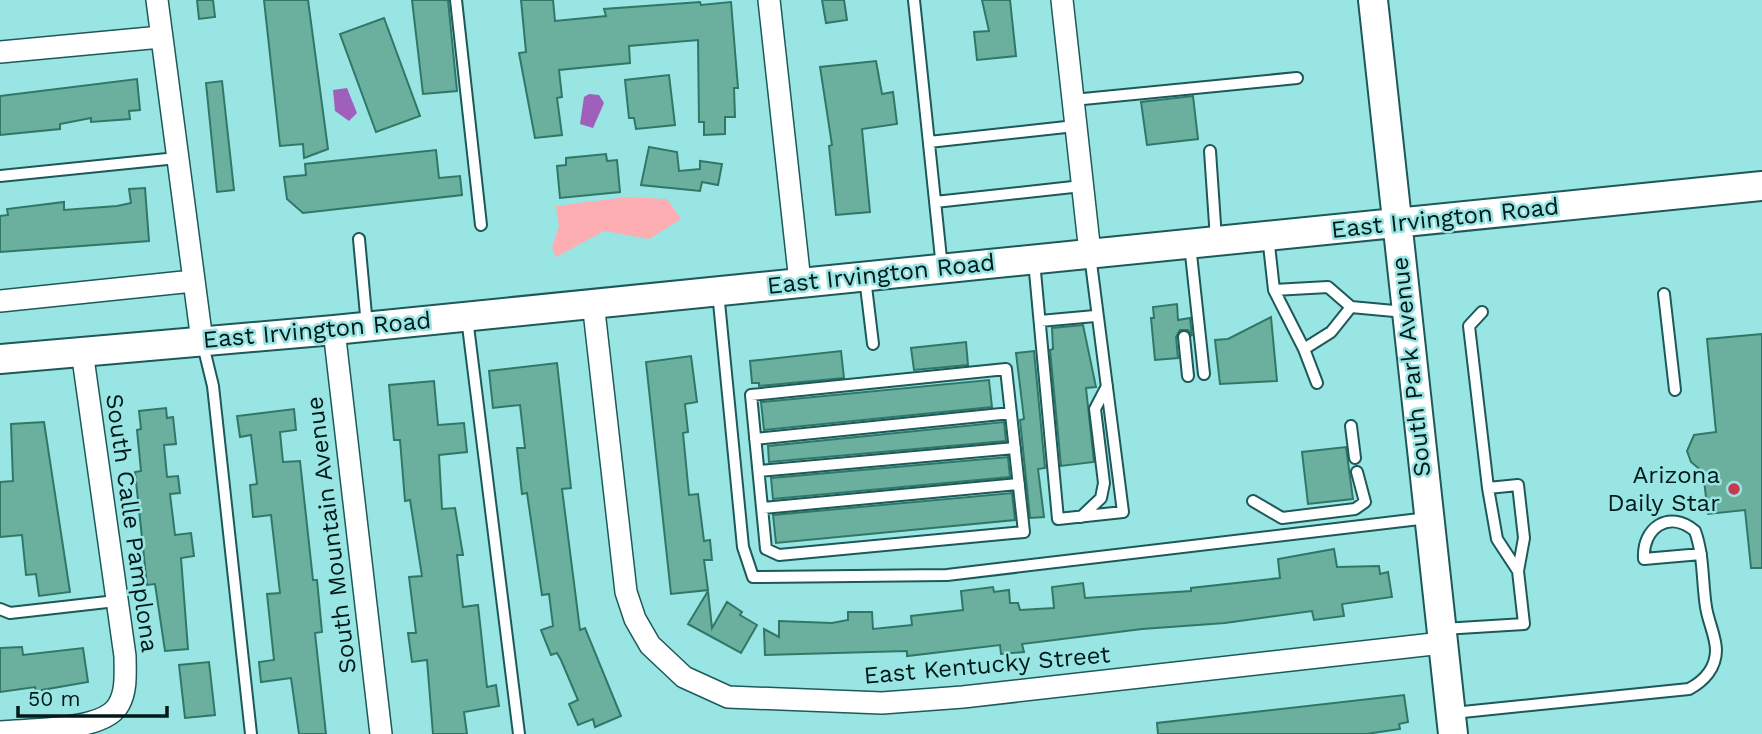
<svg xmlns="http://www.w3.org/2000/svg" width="1762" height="734" viewBox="0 0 1762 734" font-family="'Work Sans',sans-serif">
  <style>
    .green { fill: #fdaeb3 }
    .water { fill: #a15fbc }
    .building { fill: #6bb09e; stroke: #317767; stroke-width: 2 }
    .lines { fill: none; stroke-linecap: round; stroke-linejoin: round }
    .service-casing { stroke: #1d5959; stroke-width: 14 }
    .minor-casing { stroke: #1d5959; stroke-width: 24 }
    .secondary-casing { stroke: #1d5959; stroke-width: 32 }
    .service { stroke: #fff; stroke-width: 10 }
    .minor { stroke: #fff; stroke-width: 21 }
    .secondary { stroke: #fff; stroke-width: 28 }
    .poi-dot { fill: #c83851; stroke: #99e5e4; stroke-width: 2.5 }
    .labels { text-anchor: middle; stroke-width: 5; stroke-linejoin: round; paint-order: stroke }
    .street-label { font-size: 24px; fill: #001919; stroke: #99e5e4 }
    .poi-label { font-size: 24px; fill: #001919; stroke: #99e5e4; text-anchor: end }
  </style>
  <rect width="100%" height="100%" fill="#99e5e4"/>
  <path class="green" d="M 626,197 L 667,199 L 681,219 L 649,239 L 604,231 L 556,257 L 552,247 L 559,226 L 556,206 Z"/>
  <path class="water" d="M 347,88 L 357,113 L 349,121 L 335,111 L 333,90 Z
    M 589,94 L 599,95 L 604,103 L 593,128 L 580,124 L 584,97 Z"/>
  <path class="building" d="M 197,0 L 213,0 L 215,17 L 199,19 Z
    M 264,0 L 308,0 L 328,149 L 304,158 L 303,144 L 280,146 Z
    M 412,0 L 448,0 L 457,91 L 423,94 Z
    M 521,0 L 553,0 L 555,21 L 606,16 L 604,9 L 700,2 L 701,5 L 731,2 L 738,88 L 734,88 L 735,117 L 725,117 L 725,134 L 704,135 L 704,122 L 699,122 L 698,40 L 629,46 L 630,63 L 559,70 L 562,97 L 557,98 L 562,135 L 535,138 L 519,53 L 526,52 Z
    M 822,0 L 844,0 L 847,20 L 826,23 Z
    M 982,0 L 1010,0 L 1016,56 L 977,60 L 974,32 L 989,31 Z
    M 384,18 L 420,116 L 376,132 L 340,34 Z
    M 876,61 L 882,94 L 893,92 L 897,124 L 862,129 L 870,212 L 836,215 L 829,146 L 832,145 L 820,67 Z
    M 669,75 L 675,125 L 636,129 L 634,118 L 629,118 L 625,80 Z
    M 137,79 L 140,110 L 129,111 L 130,119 L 91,122 L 91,118 L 60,124 L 60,129 L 0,135 L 0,96 Z
    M 222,81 L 234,190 L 217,192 L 206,83 Z
    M 1193,96 L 1198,139 L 1147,145 L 1141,102 Z
    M 649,147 L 677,152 L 679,171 L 700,169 L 700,161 L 722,164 L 718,185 L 702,182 L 700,191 L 641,185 Z
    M 436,150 L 439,178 L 460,176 L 462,195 L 303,213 L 287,199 L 284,177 L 306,175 L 305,164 Z
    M 606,154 L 607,161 L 617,160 L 620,192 L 560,198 L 557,166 L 566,165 L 566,158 Z
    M 145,188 L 149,241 L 0,252 L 0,216 L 8,215 L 7,209 L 64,202 L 64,210 L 117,206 L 131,203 L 129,189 Z
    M 1177,304 L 1178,320 L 1190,318 L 1192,336 L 1188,330 L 1180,330 L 1176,337 L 1178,358 L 1155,360 L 1151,318 L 1154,318 L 1153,307 Z
    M 1271,317 L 1277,381 L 1220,384 L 1215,340 L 1228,339 Z
    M 1083,325 L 1096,387 L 1086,388 L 1094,462 L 1061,466 L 1050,350 L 1053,349 L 1052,328 Z
    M 1762,334 L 1762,568 L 1751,568 L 1745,510 L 1708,514 L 1703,472 L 1691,462 L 1687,451 L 1694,435 L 1716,432 L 1707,339 Z
    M 966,342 L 968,365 L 914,370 L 911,348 Z
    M 841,351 L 844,378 L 759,386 L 759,383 L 752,383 L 750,361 Z
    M 1034,351 L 1045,468 L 1038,469 L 1044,517 L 1030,518 L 1020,420 L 1024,419 L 1016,353 Z
    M 691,356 L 697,402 L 685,404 L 688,432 L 683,433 L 689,495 L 698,494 L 704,541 L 710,540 L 712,560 L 704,560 L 708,590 L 671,594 L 646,362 Z
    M 557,363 L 571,488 L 562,489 L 580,630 L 585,628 L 621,716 L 595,727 L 593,719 L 578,725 L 569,704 L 578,700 L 561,660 L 557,653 L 551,655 L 541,630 L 553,626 L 549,594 L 542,595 L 527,493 L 522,494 L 517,448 L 525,448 L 520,405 L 493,408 L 489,371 Z
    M 989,380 L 992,407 L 764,430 L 761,402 Z
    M 434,381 L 438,425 L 464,423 L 467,452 L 439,455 L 442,509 L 455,508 L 463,555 L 457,555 L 463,607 L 478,605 L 487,687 L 496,685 L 499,706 L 464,712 L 467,734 L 433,734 L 427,660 L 412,662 L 408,633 L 416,633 L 409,577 L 422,576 L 410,500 L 405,501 L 400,440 L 394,440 L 389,385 Z
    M 166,408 L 167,418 L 173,417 L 176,444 L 164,445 L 167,477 L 178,476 L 180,493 L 170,494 L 175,535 L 191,533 L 194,556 L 181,558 L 188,649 L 165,651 L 155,584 L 147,585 L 135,472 L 141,471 L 137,430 L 141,429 L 139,411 Z
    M 294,409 L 296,430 L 280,432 L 283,462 L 300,461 L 313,580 L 317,580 L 322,632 L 315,633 L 326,734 L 299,734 L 291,678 L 261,682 L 259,662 L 274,660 L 267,594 L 280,593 L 271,515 L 253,517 L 250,485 L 257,484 L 251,435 L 240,437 L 237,416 Z
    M 44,422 L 70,592 L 39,596 L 36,574 L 26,575 L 22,535 L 0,537 L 0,482 L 13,481 L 11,424 Z
    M 1004,422 L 1006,441 L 769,462 L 768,446 Z
    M 1346,447 L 1353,499 L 1308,504 L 1302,452 Z
    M 1008,457 L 1010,477 L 773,499 L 771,478 Z
    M 1012,493 L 1015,520 L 776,543 L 773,515 Z
    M 1334,549 L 1337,567 L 1379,566 L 1380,574 L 1388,572 L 1392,597 L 1342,604 L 1344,616 L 1314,620 L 1312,611 L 1225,623 L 1142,629 L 1022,644 L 1024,652 L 1001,654 L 1000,645 L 907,656 L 907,651 L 765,655 L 764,629 L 779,637 L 779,621 L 832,623 L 848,620 L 848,612 L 872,612 L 873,629 L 912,625 L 911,616 L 963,610 L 961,591 L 993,587 L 994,592 L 1009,590 L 1010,603 L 1018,603 L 1020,610 L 1054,608 L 1052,587 L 1083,583 L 1085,598 L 1191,591 L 1191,588 L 1280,578 L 1278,559 Z
    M 708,591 L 712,628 L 727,602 L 742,612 L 740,615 L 757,625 L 741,653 L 688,624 Z
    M 22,647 L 23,655 L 83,648 L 88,682 L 36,691 L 35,687 L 0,692 L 0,648 Z
    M 209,662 L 215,715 L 185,718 L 179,665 Z
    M 1404,695 L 1408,722 L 1399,724 L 1400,729 L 1366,734 L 1158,734 L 1157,723 Z"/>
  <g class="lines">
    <defs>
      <path id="service" d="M 456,0 L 481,225
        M 914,0 L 942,268
        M 1073,100 L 1297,78
        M 929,142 L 1075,126
        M 1210,151 L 1216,239
        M 0,176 L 177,158
        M 935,202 L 1082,186
        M 1268,236 L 1274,290 L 1328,287 L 1351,307 L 1405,312
        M 359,239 L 367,326
        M 1190,245 L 1204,374
        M 1034,261 L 1058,519 L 1123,512 L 1090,255
        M 865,278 L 873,344
        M 1274,290 L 1304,349 L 1317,383
        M 718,292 L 743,547 L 753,577 L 947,575 L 1428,518
        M 1664,294 L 1675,390
        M 1482,312 L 1469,326 L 1488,488 L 1518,485 L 1524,538 L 1518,571 L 1497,539 L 1488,488
        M 467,318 L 519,734
        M 1040,321 L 1095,316
        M 1184,337 L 1188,376
        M 202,341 L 213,386 L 251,734
        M 1304,349 L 1331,332 L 1351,307
        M 1006,369 L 1024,532 L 779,555 L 766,549 L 751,395 Z
        M 1351,426 L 1355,458
        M 755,439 L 1011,413
        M 759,471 L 1015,448
        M 1253,501 L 1282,518 L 1355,509 L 1365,502 L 1357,472
        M 763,508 L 1019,484
        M 1081,517 L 1101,498 L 1104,483 L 1095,409 L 1107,386
        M 0,609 L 10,613 L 116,601
        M 1443,629 L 1524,624 L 1518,571
        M 1453,713 L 1689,689 C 1704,681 1716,668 1716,650 C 1716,637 1708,621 1706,607 C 1702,582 1704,556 1695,531 C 1669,509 1642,528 1644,559 L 1701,554"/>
      <path id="minor" d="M 157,0 L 202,341
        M 769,0 L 800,282
        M 1062,0 L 1090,253
        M 0,52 L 161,37
        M 0,301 L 193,281
        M 593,302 L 626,592 L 635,619 L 650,645 L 684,677 L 728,697 L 882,703 L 963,697 L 1442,643
        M 334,330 L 381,734
        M 0,732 C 29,729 105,732 119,704 C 127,690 125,671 125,656 L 82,351"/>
      <path id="secondary" d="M 1373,0 L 1453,734
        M 0,359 L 334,330 L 1762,186"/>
    </defs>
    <use href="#service" class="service-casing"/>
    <use href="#minor" class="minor-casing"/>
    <use href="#secondary" class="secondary-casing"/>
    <use href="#service" class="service"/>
    <use href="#minor" class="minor"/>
    <use href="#secondary" class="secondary"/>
  </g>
  <circle class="poi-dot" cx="1734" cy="489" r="7"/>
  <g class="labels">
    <g class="street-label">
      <text transform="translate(1445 218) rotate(-6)" y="8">East Irvington Road</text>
      <text transform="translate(881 274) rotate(-6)" y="8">East Irvington Road</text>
      <text transform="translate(317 330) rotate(-5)" y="8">East Irvington Road</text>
      <text transform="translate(1411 367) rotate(-96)" y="8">South Park Avenue</text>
      <text transform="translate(132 523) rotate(82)" y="8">South Calle Pamplona</text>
      <text transform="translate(331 535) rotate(-97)" y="8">South Mountain Avenue</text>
      <text transform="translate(987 665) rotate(-5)" y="8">East Kentucky Street</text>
    </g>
    <g class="poi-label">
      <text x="1720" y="483">Arizona<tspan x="1720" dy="28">Daily Star</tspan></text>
    </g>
  </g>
  <path d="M18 706v10h149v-10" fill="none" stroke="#001919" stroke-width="3.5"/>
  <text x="28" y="706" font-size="21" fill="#001919" stroke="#99e5e4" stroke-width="5" paint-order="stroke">50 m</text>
</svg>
